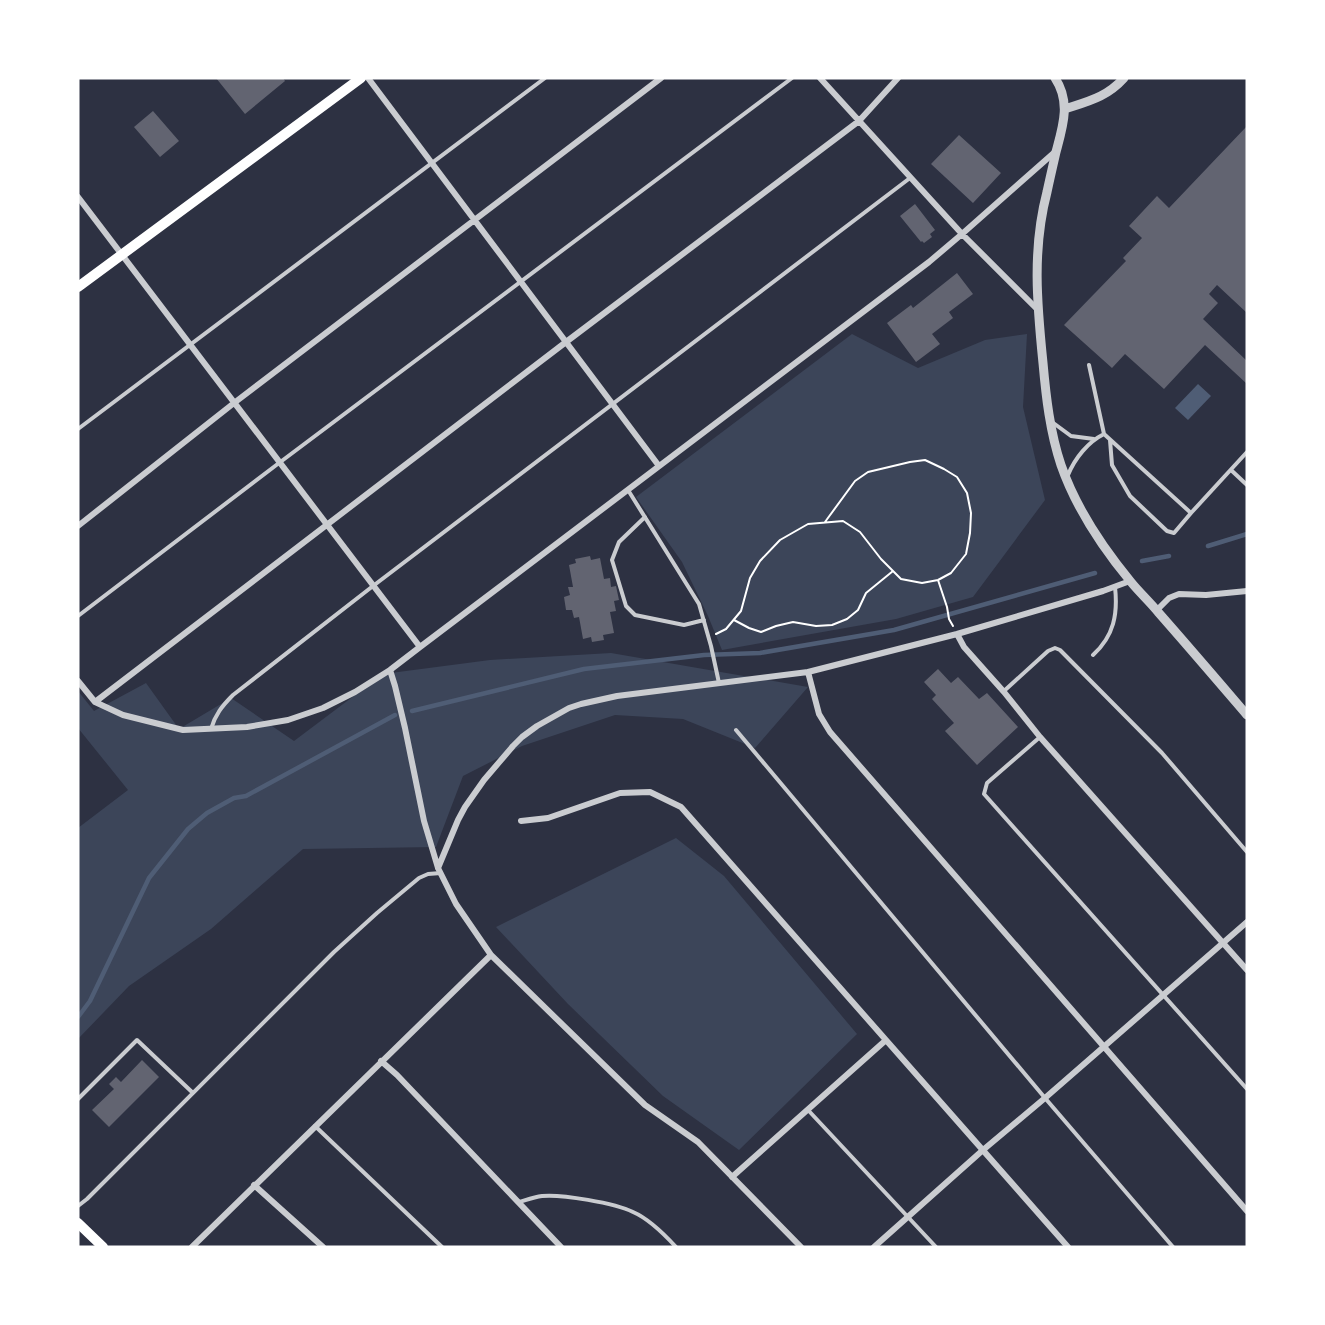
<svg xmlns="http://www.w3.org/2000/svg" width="1325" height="1325" viewBox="0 0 1325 1325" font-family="Lato,sans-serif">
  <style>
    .green { fill: #3c4559 }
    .water { fill: #4f5d75 }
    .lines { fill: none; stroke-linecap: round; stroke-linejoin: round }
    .stream { stroke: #4f5d75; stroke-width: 4.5 }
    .building { fill: #626471 }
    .path { stroke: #fff; stroke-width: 2 }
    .service { stroke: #caccd0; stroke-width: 4 }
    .minor { stroke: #caccd0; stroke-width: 6 }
    .tertiary { stroke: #caccd0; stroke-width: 9 }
    .secondary { stroke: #fff; stroke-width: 10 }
  </style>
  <rect width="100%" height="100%" fill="#2d3142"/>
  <path class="green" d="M 852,334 L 918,368 L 985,340 L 1027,334 L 1023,407 L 1045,500 L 973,597 L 896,619 L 722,650 L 708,616 L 682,562 L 636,497 Z
    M 611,653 L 808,687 L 755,748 L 683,719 L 615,715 L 522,746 L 463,776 L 436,847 L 303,849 L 211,929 L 129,986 L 78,1039 L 78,828 L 128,790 L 78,728 L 78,691 L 94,711 L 146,683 L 179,729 L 231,698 L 294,741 L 383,674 L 490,660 Z
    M 676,838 L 724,876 L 857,1034 L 739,1150 L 663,1096 L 568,1004 L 496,927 Z"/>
  <path class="water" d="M 1198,384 L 1211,396 L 1188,420 L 1175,408 Z"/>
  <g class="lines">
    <path class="stream" d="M 1208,546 L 1247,534
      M 1142,561 L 1169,556
      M 412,711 L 584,669 L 704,655 L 760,653 L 894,630 L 1095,573
      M 78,1017 L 90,1001 L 149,878 L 188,829 L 207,813 L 234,798 L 246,796 L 395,715"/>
  </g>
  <path class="building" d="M 216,78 L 283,78 L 285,81 L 245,114 Z
    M 153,111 L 179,141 L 160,157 L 134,127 Z
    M 1247,126 L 1247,313 L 1217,285 L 1209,294 L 1218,303 L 1203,319 L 1247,361 L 1247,384 L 1205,345 L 1164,389 L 1125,354 L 1112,368 L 1064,325 L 1126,261 L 1123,258 L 1142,238 L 1129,226 L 1157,196 L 1169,208 Z
    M 959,135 L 1001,173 L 973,203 L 931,164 Z
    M 915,204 L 935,230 L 930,234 L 932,237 L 924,243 L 922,241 L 921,242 L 900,216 Z
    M 957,273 L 973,294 L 949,312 L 953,318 L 932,334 L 940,344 L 916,362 L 887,323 L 911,305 L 913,308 Z
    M 590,556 L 591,560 L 600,558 L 604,579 L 610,578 L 611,587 L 616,586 L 619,600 L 614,601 L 616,611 L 610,612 L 614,633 L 603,635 L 604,640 L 592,642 L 591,637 L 583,639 L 579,617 L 574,618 L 572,610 L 566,610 L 564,597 L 570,595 L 568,587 L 573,587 L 569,565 L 576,563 L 575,559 Z
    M 938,669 L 951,683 L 958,677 L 979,699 L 987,693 L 1018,727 L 977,765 L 945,731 L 954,723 L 932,699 L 936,695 L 924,682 Z
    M 142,1060 L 159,1077 L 109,1127 L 92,1110 L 114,1089 L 109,1084 L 116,1077 L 121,1082 Z"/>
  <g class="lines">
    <path class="path" d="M 938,580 L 947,607 L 949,619 L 953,626
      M 734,620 L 749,628 L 761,632 L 776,626 L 793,622 L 816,626 L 832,625 L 847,619 L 858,610 L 866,593 L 893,571
      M 716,634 L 726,629 L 741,611 L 750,578 L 760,561 L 780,540 L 808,524 L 843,521 L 860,532 L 881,559 L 901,579 L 922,583 L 938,580 L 951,573 L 966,554 L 970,533 L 971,513 L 967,493 L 957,477 L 944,469 L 925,460 L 910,462 L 868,472 L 855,481 L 825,522"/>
    <path class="service" d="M 1089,365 L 1104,434 L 1191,513 L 1247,452
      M 1052,422 L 1071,436 L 1094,439
      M 78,429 L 545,78
      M 1110,440 L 1112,465 L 1130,496 L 1167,531 L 1174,533 L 1191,513
      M 1231,470 L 1247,485
      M 1068,475 C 1075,458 1088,442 1104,434
      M 628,490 L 699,604 L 711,646 L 719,683
      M 645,517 L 619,542 L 612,560 L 626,606 L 635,615 L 684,625 L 704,620
      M 78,616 L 279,463 L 792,78
      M 1093,655 C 1114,636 1118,614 1115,587
      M 1004,691 L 1048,651 L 1055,648 L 1060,650 L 1162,753 L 1247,852
      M 211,729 C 215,715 222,706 233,695 L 373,586 L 910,178
      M 736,730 L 1045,1098 L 1173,1247
      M 1040,737 L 987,783 L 984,794 L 1247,1089
      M 78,1099 L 137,1040 L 193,1093
      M 808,1110 L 936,1247
      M 315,1126 L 442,1247
      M 519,1202 C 526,1200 534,1197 542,1196 C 561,1194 615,1203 633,1212 C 647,1218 665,1235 676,1247
      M 78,1206 L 87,1199 L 334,952 L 377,913 L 419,878 L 428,874 L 441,873"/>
    <path class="minor" d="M 368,78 L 659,466
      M 820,78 L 962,234 L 1038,310
      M 78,197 L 420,647
      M 78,526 L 234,403 L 661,78
      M 1157,610 L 1169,598 L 1179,594 L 1206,595 L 1247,591
      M 957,634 L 964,647 L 1004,692 L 1040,737 L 1247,970
      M 390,670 L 395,686 L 405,728 L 424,821 L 438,868 L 456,904 L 491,955 L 645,1105 L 698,1142 L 801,1247
      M 808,672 L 819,714 L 830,732 L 1247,1211
      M 78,681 L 95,702 L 123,715 L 183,730 L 247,727 L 288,720 L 323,708 L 355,692 L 390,670 L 420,647 L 929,262 L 962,234 L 1056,151
      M 95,702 L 566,342 L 859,121 L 898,78
      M 521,821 L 548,818 L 620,793 L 650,792 L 681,807 L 1068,1247
      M 438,868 L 458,820 L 465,807 L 484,780 L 513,746 L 522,737 L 537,726 L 569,708 L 581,704 L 617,696 L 808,672 L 957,634 L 1103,591 L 1130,581
      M 381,1061 L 397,1075 L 561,1247
      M 732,1177 L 886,1040
      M 254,1185 L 323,1247
      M 192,1247 L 491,955
      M 874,1247 L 983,1150 L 1045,1098 L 1247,922"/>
    <path class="tertiary" d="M 1055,78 C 1071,102 1063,126 1056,152 C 1053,165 1050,178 1047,192 C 1032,249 1037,304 1043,363 C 1046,397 1050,432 1061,465 C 1076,508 1102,547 1131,582 C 1139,592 1149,601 1158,612 C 1188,646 1217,680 1247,715
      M 1065,109 C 1089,101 1107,97 1124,78"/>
    <path class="secondary" d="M 78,287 L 361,78
      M 78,1223 L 103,1247"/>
  </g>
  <rect width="1325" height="1325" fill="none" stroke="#ffffff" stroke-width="159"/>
</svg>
